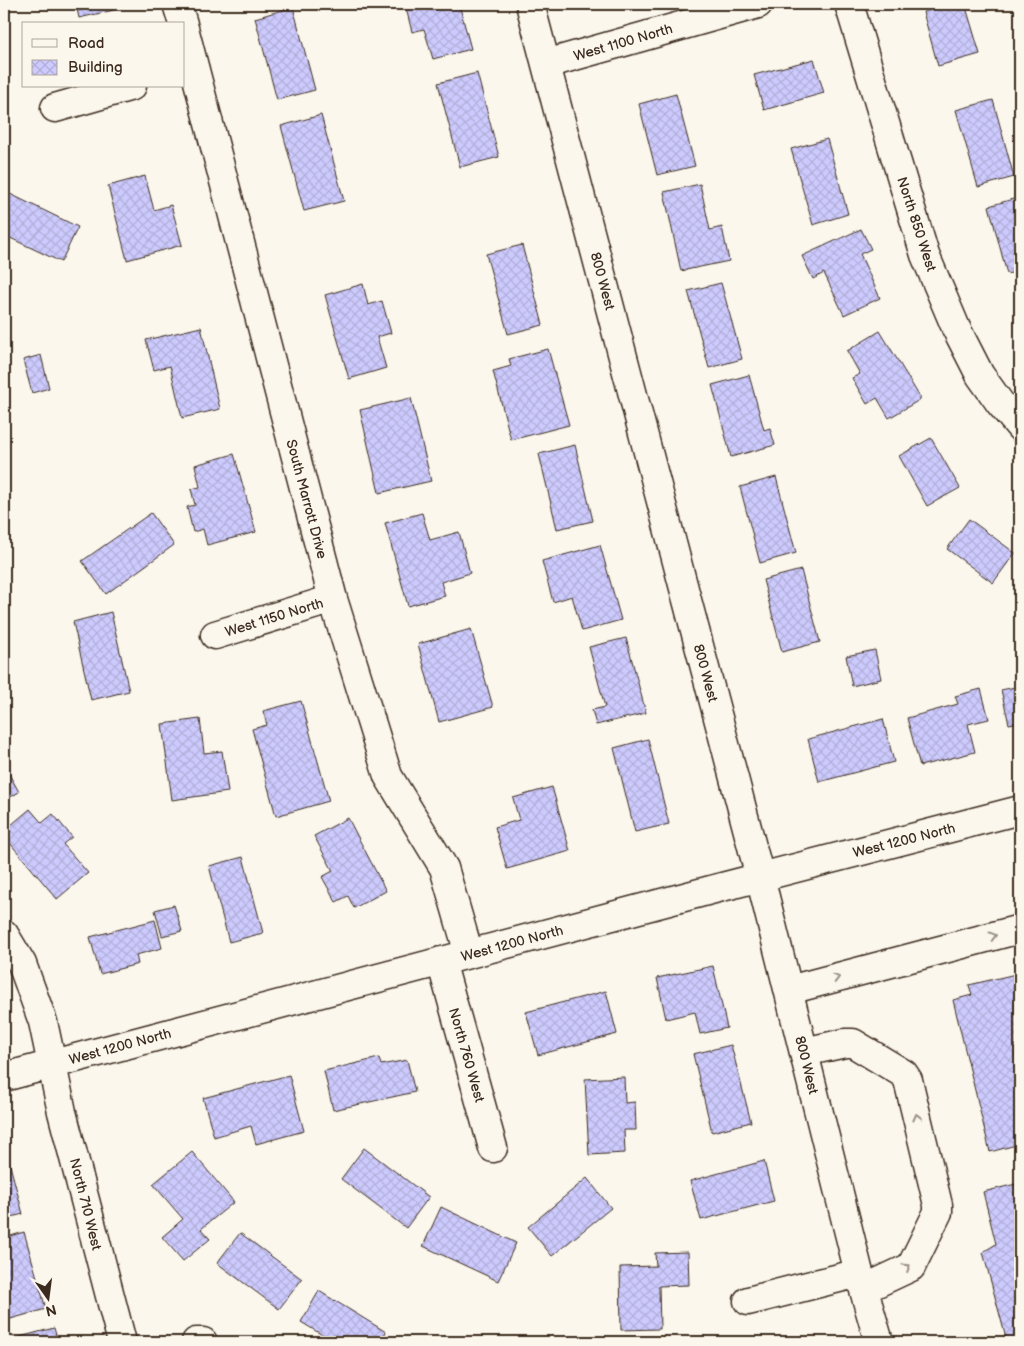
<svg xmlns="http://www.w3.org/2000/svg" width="1024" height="1346" viewBox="0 0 1024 1346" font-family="'Balsamiq Sans',sans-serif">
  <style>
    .building { fill: url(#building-cross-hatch); stroke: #3b2a1e }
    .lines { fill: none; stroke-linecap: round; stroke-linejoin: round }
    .minor-casing { stroke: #3b2a1e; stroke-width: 31 }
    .minor { stroke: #fbf7ec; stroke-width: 28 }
    .oneway { stroke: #9b9085 }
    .labels { text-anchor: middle; stroke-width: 4; stroke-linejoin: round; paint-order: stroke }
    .street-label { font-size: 14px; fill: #3b2a1e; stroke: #fbf7ec }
  </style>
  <defs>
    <pattern id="building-cross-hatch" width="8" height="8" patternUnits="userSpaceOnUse" patternTransform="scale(1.25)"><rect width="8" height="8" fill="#cdcbfe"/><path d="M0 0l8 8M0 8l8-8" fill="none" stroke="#b1aed9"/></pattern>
  </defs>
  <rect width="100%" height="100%" fill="#fbf7ec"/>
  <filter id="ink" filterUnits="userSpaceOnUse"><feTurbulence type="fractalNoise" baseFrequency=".02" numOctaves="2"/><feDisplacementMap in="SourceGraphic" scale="10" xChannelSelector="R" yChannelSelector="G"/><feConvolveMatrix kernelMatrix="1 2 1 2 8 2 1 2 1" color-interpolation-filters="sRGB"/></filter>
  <g filter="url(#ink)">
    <path class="building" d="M 76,4 L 116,4 L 118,9 L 79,18 Z
      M 405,4 L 459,4 L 471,49 L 433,59 L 424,29 L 412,32 Z
      M 952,4 L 965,4 L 980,54 L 938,66 L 923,12 Z
      M 293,7 L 315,90 L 277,100 L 255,18 Z
      M 814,59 L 824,93 L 764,110 L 754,75 Z
      M 477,73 L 499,157 L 460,167 L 438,83 Z
      M 676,94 L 695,166 L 657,175 L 639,104 Z
      M 993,100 L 1014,177 L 978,187 L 956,110 Z
      M 321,115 L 344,201 L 304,211 L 281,126 Z
      M 827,139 L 848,214 L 813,225 L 791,149 Z
      M 145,176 L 154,210 L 171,205 L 182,245 L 127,260 L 108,186 Z
      M 700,184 L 710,230 L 722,227 L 729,261 L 681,271 L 664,192 Z
      M 4,191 L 78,227 L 61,262 L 4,235 Z
      M 1020,197 L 1020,271 L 1007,274 L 989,206 Z
      M 861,229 L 871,249 L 860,254 L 880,298 L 844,315 L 824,273 L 813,279 L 802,256 Z
      M 522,245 L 543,325 L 508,334 L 486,254 Z
      M 721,283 L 742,359 L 709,368 L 688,291 Z
      M 363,284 L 368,305 L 382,301 L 391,333 L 377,337 L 386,368 L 349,379 L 325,295 Z
      M 201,327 L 220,409 L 182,418 L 170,366 L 154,370 L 146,340 Z
      M 880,331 L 921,399 L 889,418 L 877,398 L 867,404 L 852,378 L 860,374 L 847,351 Z
      M 548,349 L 569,425 L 511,440 L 493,371 L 511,366 L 509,359 Z
      M 41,355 L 49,388 L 32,393 L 23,360 Z
      M 749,375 L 764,430 L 770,428 L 775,445 L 731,457 L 712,385 Z
      M 411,398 L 431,481 L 379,493 L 360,410 Z
      M 931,438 L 960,488 L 927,506 L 899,456 Z
      M 575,445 L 593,521 L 557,529 L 539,454 Z
      M 234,454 L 256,532 L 207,545 L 203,529 L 193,532 L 187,507 L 195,505 L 191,489 L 200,487 L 195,465 Z
      M 776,477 L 796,553 L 760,563 L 740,487 Z
      M 151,513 L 174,545 L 106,594 L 82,561 Z
      M 422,513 L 430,540 L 459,532 L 470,573 L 441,582 L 445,596 L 408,606 L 385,523 Z
      M 969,519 L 1015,553 L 993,583 L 947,549 Z
      M 600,545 L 621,620 L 582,631 L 572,596 L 553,602 L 542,561 Z
      M 801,570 L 820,642 L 782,652 L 763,580 Z
      M 111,612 L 129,691 L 91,700 L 73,622 Z
      M 471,629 L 493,707 L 439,722 L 418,644 Z
      M 626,638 L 646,713 L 596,725 L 592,710 L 605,707 L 589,647 Z
      M 875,650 L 881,679 L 852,686 L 846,656 Z
      M 1020,686 L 1020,722 L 1009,724 L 1001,690 Z
      M 981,689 L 989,719 L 968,724 L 975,752 L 920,766 L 907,718 L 958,704 L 955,696 Z
      M 301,701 L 329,801 L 276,816 L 252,729 L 267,725 L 263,711 Z
      M 200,719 L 204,753 L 222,751 L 228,792 L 172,800 L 162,724 Z
      M 883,719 L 894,762 L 819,782 L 808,739 Z
      M 648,739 L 669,824 L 635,832 L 614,748 Z
      M 4,765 L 19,792 L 4,801 Z
      M 552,787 L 570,851 L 507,869 L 495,827 L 519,820 L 513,798 Z
      M 30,809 L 42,823 L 53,814 L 72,837 L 63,844 L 88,873 L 57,899 L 4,836 L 4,831 Z
      M 348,818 L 386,891 L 354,908 L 348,896 L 336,902 L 322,877 L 333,871 L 314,836 Z
      M 243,857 L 263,933 L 229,942 L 209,866 Z
      M 174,905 L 182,931 L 162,936 L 155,910 Z
      M 155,920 L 162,948 L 136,955 L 138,964 L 100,974 L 90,937 Z
      M 713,966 L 727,1028 L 700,1034 L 695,1012 L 666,1019 L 657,978 Z
      M 1020,973 L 1020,1144 L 990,1152 L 953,1000 L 972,995 L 969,985 Z
      M 606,991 L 617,1034 L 538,1055 L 526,1012 Z
      M 731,1045 L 751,1122 L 712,1132 L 693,1054 Z
      M 379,1058 L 381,1065 L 407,1060 L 415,1092 L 333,1110 L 324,1071 Z
      M 289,1075 L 304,1131 L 256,1144 L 251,1126 L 214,1137 L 203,1098 Z
      M 624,1077 L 625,1103 L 635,1102 L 636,1130 L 624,1130 L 625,1153 L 589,1155 L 585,1079 Z
      M 364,1148 L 429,1197 L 406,1228 L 341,1179 Z
      M 192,1152 L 234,1202 L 201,1229 L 210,1239 L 183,1261 L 162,1237 L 183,1219 L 153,1184 Z
      M 7,1154 L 23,1214 L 4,1219 L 4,1155 Z
      M 764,1161 L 774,1201 L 701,1220 L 690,1181 Z
      M 587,1178 L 611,1208 L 552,1256 L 528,1227 Z
      M 1020,1183 L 1020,1342 L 1007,1342 L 983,1252 L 996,1244 L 983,1192 Z
      M 441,1207 L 516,1243 L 498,1281 L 423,1246 Z
      M 24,1232 L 46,1309 L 7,1320 L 4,1310 L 4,1238 Z
      M 240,1233 L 302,1279 L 279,1309 L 217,1263 Z
      M 688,1252 L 689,1285 L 659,1286 L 660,1329 L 621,1330 L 620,1267 L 656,1266 L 655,1253 Z
      M 319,1291 L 386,1332 L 380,1342 L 334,1342 L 301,1322 Z
      M 54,1328 L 58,1342 L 4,1342 L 4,1341 Z"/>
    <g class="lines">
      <defs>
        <path id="minor" d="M 177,4 L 183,24
          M 530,4 L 760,877 L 859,1273 L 879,1342
          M 849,4 L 925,255 L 956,328 L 980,375 L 1000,403 L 1020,427
          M 184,28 L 333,599 L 388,776 L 444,868 L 469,954
          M 546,64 L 758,4
          M 55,108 L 132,86
          M 215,635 L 333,599
          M 4,934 L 22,964 L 43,1022 L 62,1112 L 122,1342
          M 441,961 L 493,1148
          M 789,990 L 1020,929
          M 804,1052 L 845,1043 L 853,1043 L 904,1074 L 908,1080 L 938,1205 L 938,1212 L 911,1267 L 864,1289
          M 4,1077 L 722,887 L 1020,810
          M 748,1301 L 859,1273
          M 196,1342 L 203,1342"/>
      </defs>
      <use href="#minor" class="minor-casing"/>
      <use href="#minor" class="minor"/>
    </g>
    <defs><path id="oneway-chevron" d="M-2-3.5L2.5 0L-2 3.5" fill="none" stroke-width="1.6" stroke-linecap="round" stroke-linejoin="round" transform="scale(1.25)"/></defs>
    <g class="oneway">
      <use href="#oneway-chevron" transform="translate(993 936) rotate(-15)"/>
      <use href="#oneway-chevron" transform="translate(836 978) rotate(-15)"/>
      <use href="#oneway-chevron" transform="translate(917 1117) rotate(-104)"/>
      <use href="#oneway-chevron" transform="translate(907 1267) rotate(-32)"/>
    </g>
  </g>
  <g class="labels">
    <g class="street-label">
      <text transform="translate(623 42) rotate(-16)" y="5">West 1100 North</text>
      <text transform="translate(917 224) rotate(72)" y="5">North 850 West</text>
      <text transform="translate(603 281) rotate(75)" y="5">800 West</text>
      <text transform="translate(307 499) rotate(75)" y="5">South Marrott Drive</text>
      <text transform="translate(274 617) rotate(-17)" y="5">West 1150 North</text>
      <text transform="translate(706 673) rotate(75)" y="5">800 West</text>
      <text transform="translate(904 840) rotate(-14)" y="5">West 1200 North</text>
      <text transform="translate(512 943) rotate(-15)" y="5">West 1200 North</text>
      <text transform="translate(120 1046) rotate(-15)" y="5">West 1200 North</text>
      <text transform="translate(467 1055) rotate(74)" y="5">North 760 West</text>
      <text transform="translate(807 1065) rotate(76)" y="5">800 West</text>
      <text transform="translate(86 1204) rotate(76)" y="5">North 710 West</text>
    </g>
  </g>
  <rect width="1024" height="1346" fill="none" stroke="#fbf7ec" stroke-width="20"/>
  <rect x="10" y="10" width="1004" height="1326" fill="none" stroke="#3b2a1e" stroke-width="2" filter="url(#ink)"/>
  <rect x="22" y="22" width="162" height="65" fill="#fbf7ec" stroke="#aea59a"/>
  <rect x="32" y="39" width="25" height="8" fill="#fbf7ec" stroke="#aea59a"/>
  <text x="68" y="48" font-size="15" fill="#3b2a1e">Road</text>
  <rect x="32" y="60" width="25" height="15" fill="url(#building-cross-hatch)" stroke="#aea59a"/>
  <text x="68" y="72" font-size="15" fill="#3b2a1e">Building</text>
  <g transform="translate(48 1298) rotate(166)" stroke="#fbf7ec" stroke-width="4" paint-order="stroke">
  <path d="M0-4L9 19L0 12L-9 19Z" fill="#3b2a1e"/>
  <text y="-8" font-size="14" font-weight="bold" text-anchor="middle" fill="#3b2a1e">N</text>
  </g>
</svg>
